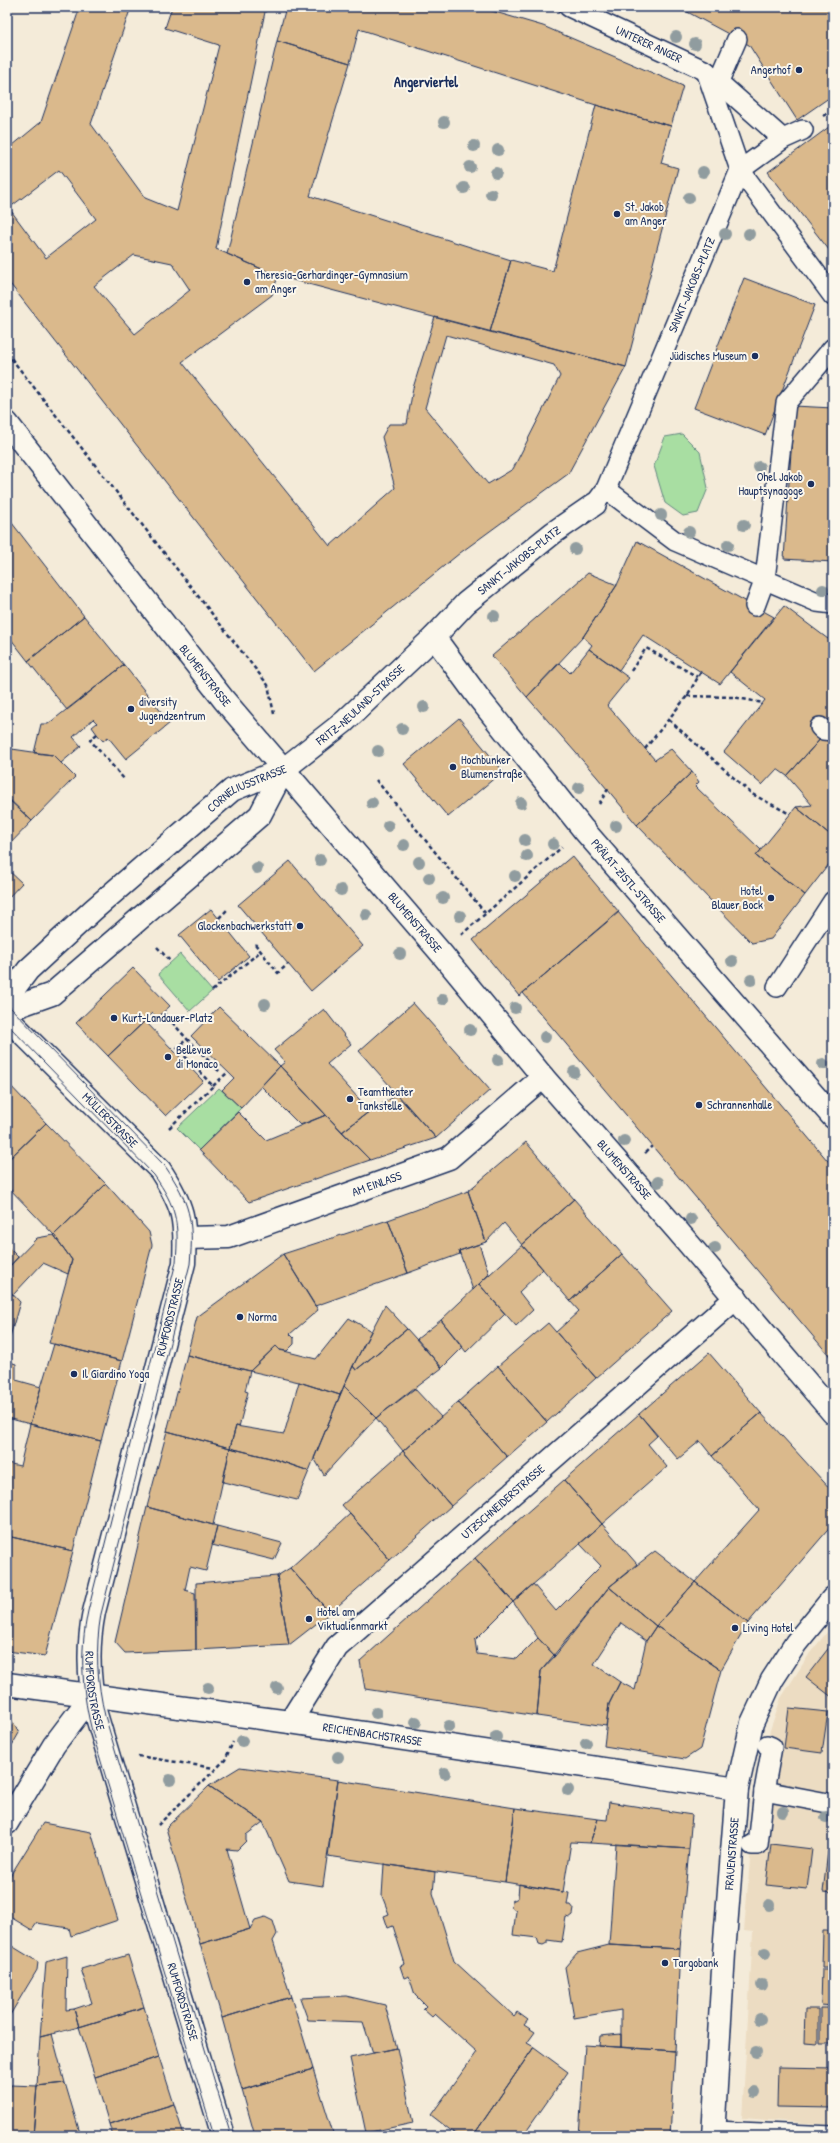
<svg xmlns="http://www.w3.org/2000/svg" width="840" height="2143" viewBox="0 0 840 2143" font-family="'Patrick Hand',sans-serif">
  <style>
    .built { fill: #ecdcc2 }
    .green { fill: #a8dea2; stroke: #628680 }
    .building { fill: #dab98c; stroke: #1b2f5e; fill-rule: evenodd }
    .lines { fill: none; stroke-linecap: round; stroke-linejoin: round }
    .pedestrian-casing { stroke: #1b2f5e; stroke-width: 22 }
    .minor-casing { stroke: #1b2f5e; stroke-width: 25 }
    .secondary-casing { stroke: #1b2f5e; stroke-width: 25 }
    .path { stroke: #1b2f5e; stroke-width: 2.5; stroke-dasharray: 4 3; stroke-linecap: butt }
    .pedestrian { stroke: #fbf7ec; stroke-width: 19 }
    .minor { stroke: #fbf7ec; stroke-width: 22 }
    .secondary { stroke: #fbf7ec; stroke-width: 22 }
    .tram { stroke: #1b2f5e; stroke-width: 1 }
    .tree { fill: #909c9f }
    .poi-dot { fill: #1b2f5e; stroke: #fbf7ec; stroke-width: 1.5 }
    .labels { text-anchor: middle; stroke-width: 4; stroke-linejoin: round; paint-order: stroke }
    .street-label { font-size: 12px; fill: #1b2f5e; stroke: #fbf7ec }
    .poi-label { font-size: 12px; fill: #1b2f5e; stroke: #fbf7ec; text-anchor: start }
    .quarter-label { font-size: 14px; font-weight: bold; fill: #1b2f5e; stroke: #fbf7ec }
  </style>
  <rect width="100%" height="100%" fill="#f4ebd9"/>
  <filter id="ink" filterUnits="userSpaceOnUse"><feTurbulence type="fractalNoise" baseFrequency=".025" numOctaves="2"/><feDisplacementMap in="SourceGraphic" scale="8" xChannelSelector="R" yChannelSelector="G"/><feConvolveMatrix kernelMatrix="1 2 1 2 8 2 1 2 1" color-interpolation-filters="sRGB"/></filter>
  <g filter="url(#ink)">
    <path class="built" d="M 833,1625 L 833,2125 L 742,2118 L 753,1932 L 744,1931 L 756,1789 L 770,1730 L 781,1698 L 810,1653 Z"/>
    <path class="green" d="M 682,434 L 700,452 L 708,488 L 698,513 L 683,516 L 665,503 L 654,466 L 665,437 Z
      M 180,954 L 212,991 L 190,1011 L 158,974 Z
      M 219,1088 L 241,1108 L 199,1150 L 177,1128 Z"/>
    <path class="building" d="M 80,7 L 131,7 L 91,124 L 145,198 L 177,211 L 219,45 L 165,28 L 172,7 L 266,7 L 216,249 L 278,276 L 272,295 L 182,362 L 330,546 L 395,488 L 382,437 L 389,424 L 407,424 L 413,388 L 435,317 L 626,367 L 568,474 L 460,553 L 314,671 L 7,280 L 7,150 L 41,122 ZM 59,170 L 96,219 L 46,258 L 9,208 ZM 134,255 L 172,263 L 190,290 L 135,334 L 94,286 ZM 446,335 L 554,365 L 560,376 L 513,469 L 488,484 L 425,408 Z
      M 286,7 L 478,7 L 543,26 L 683,86 L 671,126 L 596,105 L 359,29 L 350,63 L 277,41 Z
      M 678,7 L 833,7 L 833,95 L 797,120 L 749,45 Z
      M 277,41 L 350,63 L 310,196 L 511,260 L 490,332 L 278,276 L 227,254 Z
      M 596,105 L 671,126 L 661,163 L 678,168 L 626,367 L 490,332 L 511,260 L 553,271 Z
      M 833,124 L 833,255 L 768,172 Z
      M 744,278 L 815,305 L 765,435 L 694,408 Z
      M 794,406 L 833,408 L 833,562 L 784,559 Z
      M 12,523 L 84,616 L 28,661 L 7,634 L 7,527 Z
      M 637,541 L 774,617 L 720,684 L 643,635 L 619,670 L 589,649 L 592,645 L 583,637 L 617,585 Z
      M 588,573 L 617,585 L 583,637 L 527,697 L 492,656 Z
      M 784,606 L 828,639 L 833,633 L 833,721 L 831,720 L 826,726 L 823,736 L 787,776 L 777,769 L 762,785 L 724,752 L 765,700 L 730,672 Z
      M 84,616 L 124,665 L 67,710 L 28,661 Z
      M 589,649 L 629,678 L 607,705 L 655,760 L 671,749 L 692,772 L 637,825 L 597,777 L 527,697 L 560,663 L 570,673 Z
      M 124,665 L 170,723 L 126,759 L 108,737 L 103,741 L 97,734 L 92,727 L 97,723 L 93,719 L 73,737 L 81,746 L 61,763 L 53,755 L 34,753 L 41,724 L 48,724 Z
      M 459,718 L 503,771 L 448,817 L 404,764 Z
      M 823,736 L 833,746 L 833,837 L 796,807 L 812,805 L 787,776 Z
      M 12,749 L 53,755 L 75,777 L 32,821 L 7,797 L 7,754 Z
      M 692,772 L 699,782 L 695,786 L 761,850 L 756,856 L 805,895 L 771,939 L 752,943 L 637,825 Z
      M 9,800 L 32,821 L 7,847 L 7,802 Z
      M 796,807 L 833,837 L 833,859 L 805,895 L 756,856 Z
      M 572,856 L 619,912 L 519,996 L 473,940 Z
      M 290,861 L 363,946 L 311,991 L 238,905 Z
      M 7,869 L 22,883 L 7,899 Z
      M 211,909 L 249,956 L 218,982 L 179,935 Z
      M 618,912 L 833,1167 L 833,1360 L 523,993 Z
      M 133,968 L 170,1006 L 157,1018 L 153,1013 L 108,1056 L 76,1023 Z
      M 413,1003 L 490,1090 L 436,1138 L 359,1051 Z
      M 219,1007 L 280,1066 L 241,1108 L 222,1090 L 234,1078 L 191,1036 Z
      M 324,1009 L 351,1044 L 327,1064 L 370,1111 L 342,1132 L 280,1066 L 285,1062 L 274,1050 Z
      M 145,1021 L 203,1081 L 166,1116 L 108,1056 Z
      M 280,1066 L 326,1115 L 300,1125 L 261,1086 Z
      M 7,1082 L 46,1123 L 7,1161 Z
      M 397,1095 L 436,1138 L 370,1160 L 342,1132 L 370,1111 Z
      M 238,1112 L 266,1140 L 326,1115 L 370,1160 L 249,1202 L 199,1150 Z
      M 46,1123 L 106,1184 L 54,1235 L 7,1186 L 7,1161 Z
      M 526,1142 L 574,1199 L 522,1245 L 504,1223 L 486,1242 L 468,1191 Z
      M 106,1184 L 149,1232 L 152,1245 L 122,1361 L 49,1343 L 72,1260 L 54,1235 Z
      M 468,1191 L 486,1242 L 459,1251 L 460,1254 L 408,1273 L 388,1220 Z
      M 574,1199 L 622,1254 L 570,1301 L 522,1245 Z
      M 388,1220 L 408,1273 L 315,1306 L 283,1254 Z
      M 54,1235 L 72,1260 L 68,1274 L 43,1263 L 13,1295 L 7,1288 L 7,1269 L 37,1238 Z
      M 479,1244 L 489,1274 L 473,1290 L 459,1251 Z
      M 522,1245 L 543,1269 L 519,1292 L 533,1310 L 516,1326 L 479,1284 Z
      M 7,1246 L 18,1257 L 7,1269 Z
      M 283,1254 L 318,1310 L 290,1334 L 294,1338 L 294,1344 L 287,1351 L 280,1350 L 276,1346 L 250,1371 L 187,1355 L 197,1317 Z
      M 622,1254 L 672,1311 L 596,1378 L 556,1332 L 579,1311 L 570,1301 Z
      M 479,1284 L 505,1314 L 466,1352 L 441,1320 Z
      M 7,1288 L 20,1302 L 7,1347 Z
      M 385,1305 L 407,1329 L 356,1370 L 353,1366 Z
      M 349,1318 L 371,1331 L 353,1366 L 340,1395 L 299,1382 L 250,1371 L 276,1346 L 280,1350 L 316,1359 Z
      M 441,1320 L 463,1347 L 442,1368 L 417,1339 Z
      M 548,1323 L 596,1378 L 547,1422 L 498,1366 Z
      M 407,1329 L 442,1368 L 376,1418 L 344,1386 L 353,1366 L 356,1370 Z
      M 54,1344 L 122,1361 L 101,1441 L 30,1424 Z
      M 709,1353 L 761,1413 L 712,1456 L 700,1441 L 678,1459 L 639,1414 Z
      M 187,1355 L 250,1371 L 245,1391 L 248,1392 L 239,1427 L 236,1426 L 230,1448 L 167,1431 Z
      M 7,1361 L 16,1364 L 16,1380 L 41,1387 L 30,1424 L 7,1418 Z
      M 498,1366 L 547,1422 L 507,1457 L 458,1402 Z
      M 299,1382 L 340,1395 L 309,1471 L 274,1459 L 230,1448 L 236,1426 L 284,1434 Z
      M 344,1386 L 376,1418 L 324,1475 L 314,1458 Z
      M 414,1388 L 441,1417 L 403,1451 L 376,1418 Z
      M 458,1402 L 507,1457 L 451,1506 L 403,1451 Z
      M 761,1413 L 833,1492 L 833,1524 L 748,1623 L 695,1582 L 759,1510 L 712,1456 Z
      M 639,1414 L 657,1436 L 648,1444 L 667,1467 L 602,1524 L 564,1480 Z
      M 30,1424 L 101,1441 L 73,1551 L 7,1536 L 7,1518 L 10,1505 L 7,1504 L 7,1463 L 20,1466 Z
      M 167,1431 L 230,1448 L 213,1525 L 147,1507 Z
      M 230,1448 L 274,1459 L 309,1471 L 297,1500 L 223,1482 Z
      M 403,1451 L 451,1506 L 390,1560 L 342,1505 Z
      M 564,1480 L 602,1524 L 513,1602 L 475,1558 Z
      M 147,1507 L 217,1526 L 206,1571 L 190,1567 L 185,1590 L 195,1593 L 196,1650 L 125,1653 L 115,1642 Z
      M 350,1514 L 390,1560 L 330,1613 L 290,1568 Z
      M 602,1524 L 637,1564 L 609,1587 L 555,1656 L 538,1638 L 513,1602 L 533,1584 L 556,1611 L 601,1566 L 580,1544 Z
      M 217,1526 L 282,1543 L 274,1560 L 212,1545 Z
      M 7,1536 L 73,1551 L 45,1656 L 7,1651 Z
      M 655,1551 L 695,1582 L 656,1626 L 609,1587 Z
      M 475,1558 L 513,1602 L 475,1640 L 477,1654 L 517,1659 L 538,1638 L 555,1656 L 541,1671 L 537,1716 L 365,1689 L 360,1661 Z
      M 290,1568 L 330,1613 L 289,1645 L 277,1576 Z
      M 277,1576 L 289,1645 L 196,1650 L 196,1583 Z
      M 695,1582 L 748,1623 L 721,1670 L 656,1626 Z
      M 609,1587 L 656,1626 L 646,1641 L 621,1623 L 594,1664 L 620,1682 L 609,1704 L 606,1726 L 537,1716 L 541,1671 Z
      M 656,1626 L 721,1670 L 700,1749 L 685,1759 L 604,1746 L 609,1704 L 620,1682 L 635,1690 L 646,1641 Z
      M 831,1645 L 833,1647 L 833,1698 L 806,1677 Z
      M 789,1708 L 828,1712 L 822,1753 L 784,1748 Z
      M 7,1716 L 9,1716 L 19,1733 L 7,1754 Z
      M 240,1767 L 338,1780 L 323,1886 L 289,1881 L 263,1822 L 209,1786 Z
      M 338,1780 L 515,1808 L 505,1882 L 328,1856 Z
      M 209,1786 L 263,1822 L 246,1835 L 246,1841 L 237,1850 L 227,1849 L 250,1929 L 200,1944 L 166,1828 Z
      M 609,1802 L 692,1815 L 689,1849 L 590,1843 L 598,1819 L 607,1820 Z
      M 515,1808 L 598,1819 L 590,1843 L 571,1842 L 563,1892 L 505,1882 Z
      M 43,1823 L 91,1832 L 118,1920 L 71,1936 L 69,1928 L 37,1923 L 32,1930 L 7,1915 L 7,1881 Z
      M 616,1844 L 689,1849 L 680,1949 L 609,1945 Z
      M 771,1844 L 812,1849 L 807,1889 L 766,1885 Z
      M 828,1851 L 833,1852 L 833,1893 L 823,1892 Z
      M 384,1864 L 435,1872 L 433,1893 L 454,1961 L 514,2016 L 517,2012 L 528,2020 L 524,2025 L 535,2032 L 527,2043 L 534,2047 L 473,2136 L 458,2136 L 431,2115 L 477,2052 L 435,2014 L 432,2017 L 423,2009 L 426,2006 L 415,1995 L 409,1976 L 404,1978 L 400,1966 L 405,1964 L 393,1926 L 388,1928 L 384,1916 L 389,1914 L 382,1896 Z
      M 519,1884 L 569,1893 L 567,1905 L 571,1905 L 574,1909 L 573,1915 L 569,1918 L 566,1917 L 562,1942 L 547,1940 L 547,1943 L 543,1945 L 539,1944 L 537,1938 L 513,1935 L 516,1911 L 511,1907 L 512,1901 L 518,1898 Z
      M 265,1917 L 273,1921 L 277,1934 L 273,1941 L 291,1997 L 222,2018 L 200,1944 L 250,1929 L 255,1920 Z
      M 823,1931 L 833,1931 L 833,1967 L 822,1967 Z
      M 7,1943 L 38,1962 L 37,1970 L 7,2020 Z
      M 609,1945 L 680,1949 L 675,2051 L 621,2047 L 621,2010 L 574,2018 L 565,1967 L 577,1953 Z
      M 128,1955 L 144,2007 L 79,2027 L 74,2009 L 92,2003 L 81,1969 Z
      M 67,1956 L 66,2010 L 74,2009 L 79,2027 L 40,2037 L 46,1962 Z
      M 822,1969 L 833,1969 L 833,2006 L 821,2005 Z
      M 346,1996 L 385,2005 L 397,2048 L 373,2053 L 363,2022 L 308,2020 L 300,1998 Z
      M 291,1997 L 313,2069 L 242,2090 L 222,2018 Z
      M 144,2007 L 159,2057 L 95,2077 L 79,2027 Z
      M 820,2008 L 833,2008 L 833,2044 L 820,2044 Z
      M 805,2009 L 818,2009 L 818,2044 L 804,2043 Z
      M 52,2034 L 65,2083 L 37,2086 L 40,2037 Z
      M 621,2034 L 621,2047 L 599,2046 L 600,2036 Z
      M 585,2045 L 675,2051 L 670,2136 L 579,2136 Z
      M 534,2047 L 568,2072 L 523,2136 L 473,2136 Z
      M 397,2048 L 413,2123 L 366,2133 L 350,2058 Z
      M 159,2057 L 174,2104 L 109,2124 L 95,2077 Z
      M 778,2067 L 833,2068 L 833,2108 L 777,2107 Z
      M 313,2069 L 334,2136 L 255,2136 L 242,2090 Z
      M 65,2083 L 80,2133 L 68,2136 L 33,2136 L 37,2086 Z
      M 11,2085 L 37,2086 L 33,2136 L 7,2136 L 7,2091 Z
      M 174,2104 L 184,2136 L 113,2136 L 109,2124 Z"/>
    <g class="lines">
      <defs>
        <g id="pedestrian">
          <path id="s1" d="M 569,7 L 706,71 L 783,139"/>
          <path d="M 706,71 L 740,170 L 833,296"/>
          <path d="M 719,81 L 737,39"/>
          <path d="M 606,489 L 675,541 L 817,602 L 833,604"/>
          <path id="s2" d="M 595,504 L 606,489 L 740,170 L 783,139 L 803,130"/>
          <path d="M 755,606 L 765,579 L 786,403 L 833,348"/>
          <path d="M 820,727 L 823,730 L 833,731"/>
          <path d="M 777,987 L 833,901"/>
          <path d="M 764,1791 L 833,1804"/>
          <path d="M 752,1845 L 758,1845 L 764,1791 L 772,1747 L 767,1745"/>
          <path d="M 713,2131 L 833,2136"/>
        </g>
        <g id="minor">
          <path id="s3" d="M 434,637 L 478,697 L 583,829 L 833,1117"/>
          <path id="s4" d="M 7,998 L 28,970 L 93,910 L 232,790 L 284,769 L 344,722 L 434,637 L 466,603 L 553,533 L 595,504"/>
          <path d="M 7,1010 L 52,994 L 260,815 L 284,769"/>
          <path id="s5" d="M 7,1018 L 160,1170 C 184,1207 186,1219 184,1263 L 94,1612 C 87,1647 88,1679 96,1714 L 223,2136"/>
          <path id="s6" d="M 185,1238 L 229,1237 L 449,1158 L 543,1077"/>
          <path id="s7" d="M 7,1684 L 290,1722 L 737,1789"/>
          <path id="s8" d="M 290,1722 L 337,1647 L 736,1298"/>
          <path d="M 7,1823 L 54,1745 L 92,1695"/>
        </g>
        <g id="secondary">
          <path id="s9" d="M 7,423 L 224,700 L 441,953 L 543,1077 L 677,1230 L 833,1413"/>
          <path id="s10" d="M 713,2136 L 724,1953 L 737,1789 L 752,1723 L 772,1680 L 796,1643 L 833,1598"/>
        </g>
      </defs>
      <use href="#pedestrian" class="pedestrian-casing"/>
      <use href="#minor" class="minor-casing"/>
      <use href="#secondary" class="secondary-casing"/>
      <path class="path" d="M 823,116 L 833,109
        M 7,353 L 268,685 L 274,714
        M 631,671 L 646,648 L 698,677
        M 687,696 L 733,697 L 763,703
        M 669,720 L 752,794 L 790,814
        M 97,734 L 90,740 L 125,780
        M 645,749 L 687,696 L 701,672
        M 376,780 L 486,914
        M 599,804 L 608,789
        M 219,918 L 228,909
        M 461,935 L 562,847
        M 255,944 L 278,973 L 288,964
        M 157,947 L 171,962
        M 212,991 L 261,951
        M 163,1012 L 187,1039
        M 213,1086 L 228,1072
        M 169,1128 L 213,1086 L 177,1048 L 187,1039 L 220,1072
        M 645,1153 L 652,1146
        M 138,1756 L 214,1768
        M 158,1825 L 225,1760 L 233,1742"/>
      <use href="#pedestrian" class="pedestrian"/>
      <use href="#minor" class="minor"/>
      <use href="#secondary" class="secondary"/>
      <path class="tram" d="M 7,1004 L 165,1166 C 190,1203 194,1220 190,1264 L 101,1614 C 95,1649 97,1682 105,1716 L 231,2136
        M 7,1024 L 154,1175 C 177,1208 179,1222 176,1262 L 88,1611 C 79,1653 82,1694 93,1735 L 214,2136"/>
    </g>
    <g class="tree">
      <circle cx="676" cy="37" r="6"/>
      <circle cx="695" cy="44" r="6"/>
      <circle cx="444" cy="122" r="6"/>
      <circle cx="474" cy="146" r="6"/>
      <circle cx="498" cy="150" r="6"/>
      <circle cx="470" cy="167" r="6"/>
      <circle cx="703" cy="172" r="6"/>
      <circle cx="496" cy="173" r="6"/>
      <circle cx="464" cy="188" r="6"/>
      <circle cx="491" cy="194" r="6"/>
      <circle cx="689" cy="198" r="6"/>
      <circle cx="725" cy="234" r="6"/>
      <circle cx="749" cy="234" r="6"/>
      <circle cx="759" cy="467" r="6"/>
      <circle cx="661" cy="515" r="6"/>
      <circle cx="744" cy="525" r="6"/>
      <circle cx="689" cy="532" r="6"/>
      <circle cx="728" cy="545" r="6"/>
      <circle cx="575" cy="549" r="6"/>
      <circle cx="823" cy="590" r="6"/>
      <circle cx="494" cy="616" r="6"/>
      <circle cx="424" cy="707" r="6"/>
      <circle cx="402" cy="729" r="6"/>
      <circle cx="378" cy="751" r="6"/>
      <circle cx="579" cy="788" r="6"/>
      <circle cx="372" cy="803" r="6"/>
      <circle cx="521" cy="803" r="6"/>
      <circle cx="388" cy="826" r="6"/>
      <circle cx="616" cy="826" r="6"/>
      <circle cx="525" cy="840" r="6"/>
      <circle cx="553" cy="844" r="6"/>
      <circle cx="404" cy="845" r="6"/>
      <circle cx="527" cy="856" r="6"/>
      <circle cx="320" cy="860" r="6"/>
      <circle cx="419" cy="862" r="6"/>
      <circle cx="257" cy="868" r="6"/>
      <circle cx="515" cy="876" r="6"/>
      <circle cx="429" cy="878" r="6"/>
      <circle cx="341" cy="890" r="6"/>
      <circle cx="443" cy="898" r="6"/>
      <circle cx="366" cy="915" r="6"/>
      <circle cx="460" cy="916" r="6"/>
      <circle cx="400" cy="954" r="6"/>
      <circle cx="732" cy="961" r="6"/>
      <circle cx="751" cy="980" r="6"/>
      <circle cx="443" cy="999" r="6"/>
      <circle cx="265" cy="1004" r="6"/>
      <circle cx="515" cy="1008" r="6"/>
      <circle cx="470" cy="1030" r="6"/>
      <circle cx="545" cy="1037" r="6"/>
      <circle cx="498" cy="1060" r="6"/>
      <circle cx="823" cy="1064" r="6"/>
      <circle cx="574" cy="1072" r="6"/>
      <circle cx="624" cy="1141" r="6"/>
      <circle cx="658" cy="1182" r="6"/>
      <circle cx="691" cy="1219" r="6"/>
      <circle cx="715" cy="1248" r="6"/>
      <circle cx="208" cy="1688" r="6"/>
      <circle cx="277" cy="1688" r="6"/>
      <circle cx="376" cy="1713" r="6"/>
      <circle cx="416" cy="1722" r="6"/>
      <circle cx="449" cy="1726" r="6"/>
      <circle cx="496" cy="1737" r="6"/>
      <circle cx="242" cy="1741" r="6"/>
      <circle cx="586" cy="1743" r="6"/>
      <circle cx="338" cy="1757" r="6"/>
      <circle cx="445" cy="1773" r="6"/>
      <circle cx="170" cy="1780" r="6"/>
      <circle cx="568" cy="1790" r="6"/>
      <circle cx="783" cy="1812" r="6"/>
      <circle cx="826" cy="1817" r="6"/>
      <circle cx="769" cy="1905" r="6"/>
      <circle cx="765" cy="1953" r="6"/>
      <circle cx="762" cy="1985" r="6"/>
      <circle cx="760" cy="2019" r="6"/>
      <circle cx="756" cy="2052" r="6"/>
      <circle cx="755" cy="2092" r="6"/>
    </g>
  </g>
  <g class="poi-dot">
    <circle cx="799" cy="70" r="4"/>
    <circle cx="617" cy="214" r="4"/>
    <circle cx="247" cy="282" r="4"/>
    <circle cx="755" cy="356" r="4"/>
    <circle cx="811" cy="484" r="4"/>
    <circle cx="131" cy="709" r="4"/>
    <circle cx="453" cy="767" r="4"/>
    <circle cx="771" cy="898" r="4"/>
    <circle cx="300" cy="926" r="4"/>
    <circle cx="114" cy="1018" r="4"/>
    <circle cx="168" cy="1057" r="4"/>
    <circle cx="350" cy="1099" r="4"/>
    <circle cx="699" cy="1105" r="4"/>
    <circle cx="240" cy="1317" r="4"/>
    <circle cx="74" cy="1374" r="4"/>
    <circle cx="309" cy="1619" r="4"/>
    <circle cx="735" cy="1628" r="4"/>
    <circle cx="665" cy="1963" r="4"/>
  </g>
  <g class="labels">
    <g class="street-label">
      <text dy="4" stroke="none"><textPath href="#s1" startOffset="88">UNTERER ANGER</textPath></text>
      <text dy="4" stroke="none"><textPath href="#s2" startOffset="240">SANKT-JAKOBS-PLATZ</textPath></text>
      <text dy="4" stroke="none"><textPath href="#s4" startOffset="678">SANKT-JAKOBS-PLATZ</textPath></text>
      <text dy="4" stroke="none"><textPath href="#s9" startOffset="321">BLUMENSTRASSE</textPath></text>
      <text dy="4" stroke="none"><textPath href="#s4" startOffset="463">FRITZ-NEULAND-STRASSE</textPath></text>
      <text dy="4" stroke="none"><textPath href="#s4" startOffset="321">CORNELIUSSTRASSE</textPath></text>
      <text dy="4" stroke="none"><textPath href="#s3" startOffset="312">PRÄLAT-ZISTL-STRASSE</textPath></text>
      <text dy="4" stroke="none"><textPath href="#s9" startOffset="645">BLUMENSTRASSE</textPath></text>
      <text dy="4" stroke="none"><textPath href="#s5" startOffset="145">MÜLLERSTRASSE</textPath></text>
      <text dy="4" stroke="none"><textPath href="#s9" startOffset="969">BLUMENSTRASSE</textPath></text>
      <text dy="4" stroke="none"><textPath href="#s6" startOffset="201">AM EINLASS</textPath></text>
      <text transform="translate(170 1317) rotate(-76)" y="4">RUMFORDSTRASSE</text>
      <text dy="4" stroke="none"><textPath href="#s8" startOffset="309">UTZSCHNEIDERSTRASSE</textPath></text>
      <text dy="4" stroke="none"><textPath href="#s5" startOffset="754">RUMFORDSTRASSE</textPath></text>
      <text dy="4" stroke="none"><textPath href="#s7" startOffset="369">REICHENBACHSTRASSE</textPath></text>
      <text dy="4" stroke="none"><textPath href="#s10" startOffset="283">FRAUENSTRASSE</textPath></text>
      <text dy="4" stroke="none"><textPath href="#s5" startOffset="1078">RUMFORDSTRASSE</textPath></text>
    </g>
    <g class="poi-label">
      <text x="791" y="74" text-anchor="end">Angerhof</text>
      <text x="625" y="211">St. Jakob<tspan x="625" dy="14">am Anger</tspan></text>
      <text x="255" y="279">Theresia-Gerhardinger-Gymnasium<tspan x="255" dy="14">am Anger</tspan></text>
      <text x="747" y="360" text-anchor="end">Jüdisches Museum</text>
      <text x="803" y="481" text-anchor="end">Ohel Jakob<tspan x="803" dy="14">Hauptsynagoge</tspan></text>
      <text x="139" y="706">diversity<tspan x="139" dy="14">Jugendzentrum</tspan></text>
      <text x="461" y="764">Hochbunker<tspan x="461" dy="14">Blumenstraße</tspan></text>
      <text x="763" y="895" text-anchor="end">Hotel<tspan x="763" dy="14">Blauer Bock</tspan></text>
      <text x="292" y="930" text-anchor="end">Glockenbachwerkstatt</text>
      <text x="122" y="1022">Kurt-Landauer-Platz</text>
      <text x="176" y="1054">Bellevue<tspan x="176" dy="14">di Monaco</tspan></text>
      <text x="358" y="1096">Teamtheater<tspan x="358" dy="14">Tankstelle</tspan></text>
      <text x="707" y="1109">Schrannenhalle</text>
      <text x="248" y="1321">Norma</text>
      <text x="82" y="1378">Il Giardino Yoga</text>
      <text x="317" y="1616">Hotel am<tspan x="317" dy="14">Viktualienmarkt</tspan></text>
      <text x="743" y="1632">Living Hotel</text>
      <text x="673" y="1967">Targobank</text>
    </g>
    <g class="quarter-label">
      <text x="426" y="87">Angerviertel</text>
    </g>
  </g>
  <rect width="840" height="2143" fill="none" stroke="#fbf7ec" stroke-width="24"/>
  <rect x="12" y="12" width="816" height="2119" fill="none" stroke="#1b2f5e" stroke-width="1.5" filter="url(#ink)"/>
</svg>
